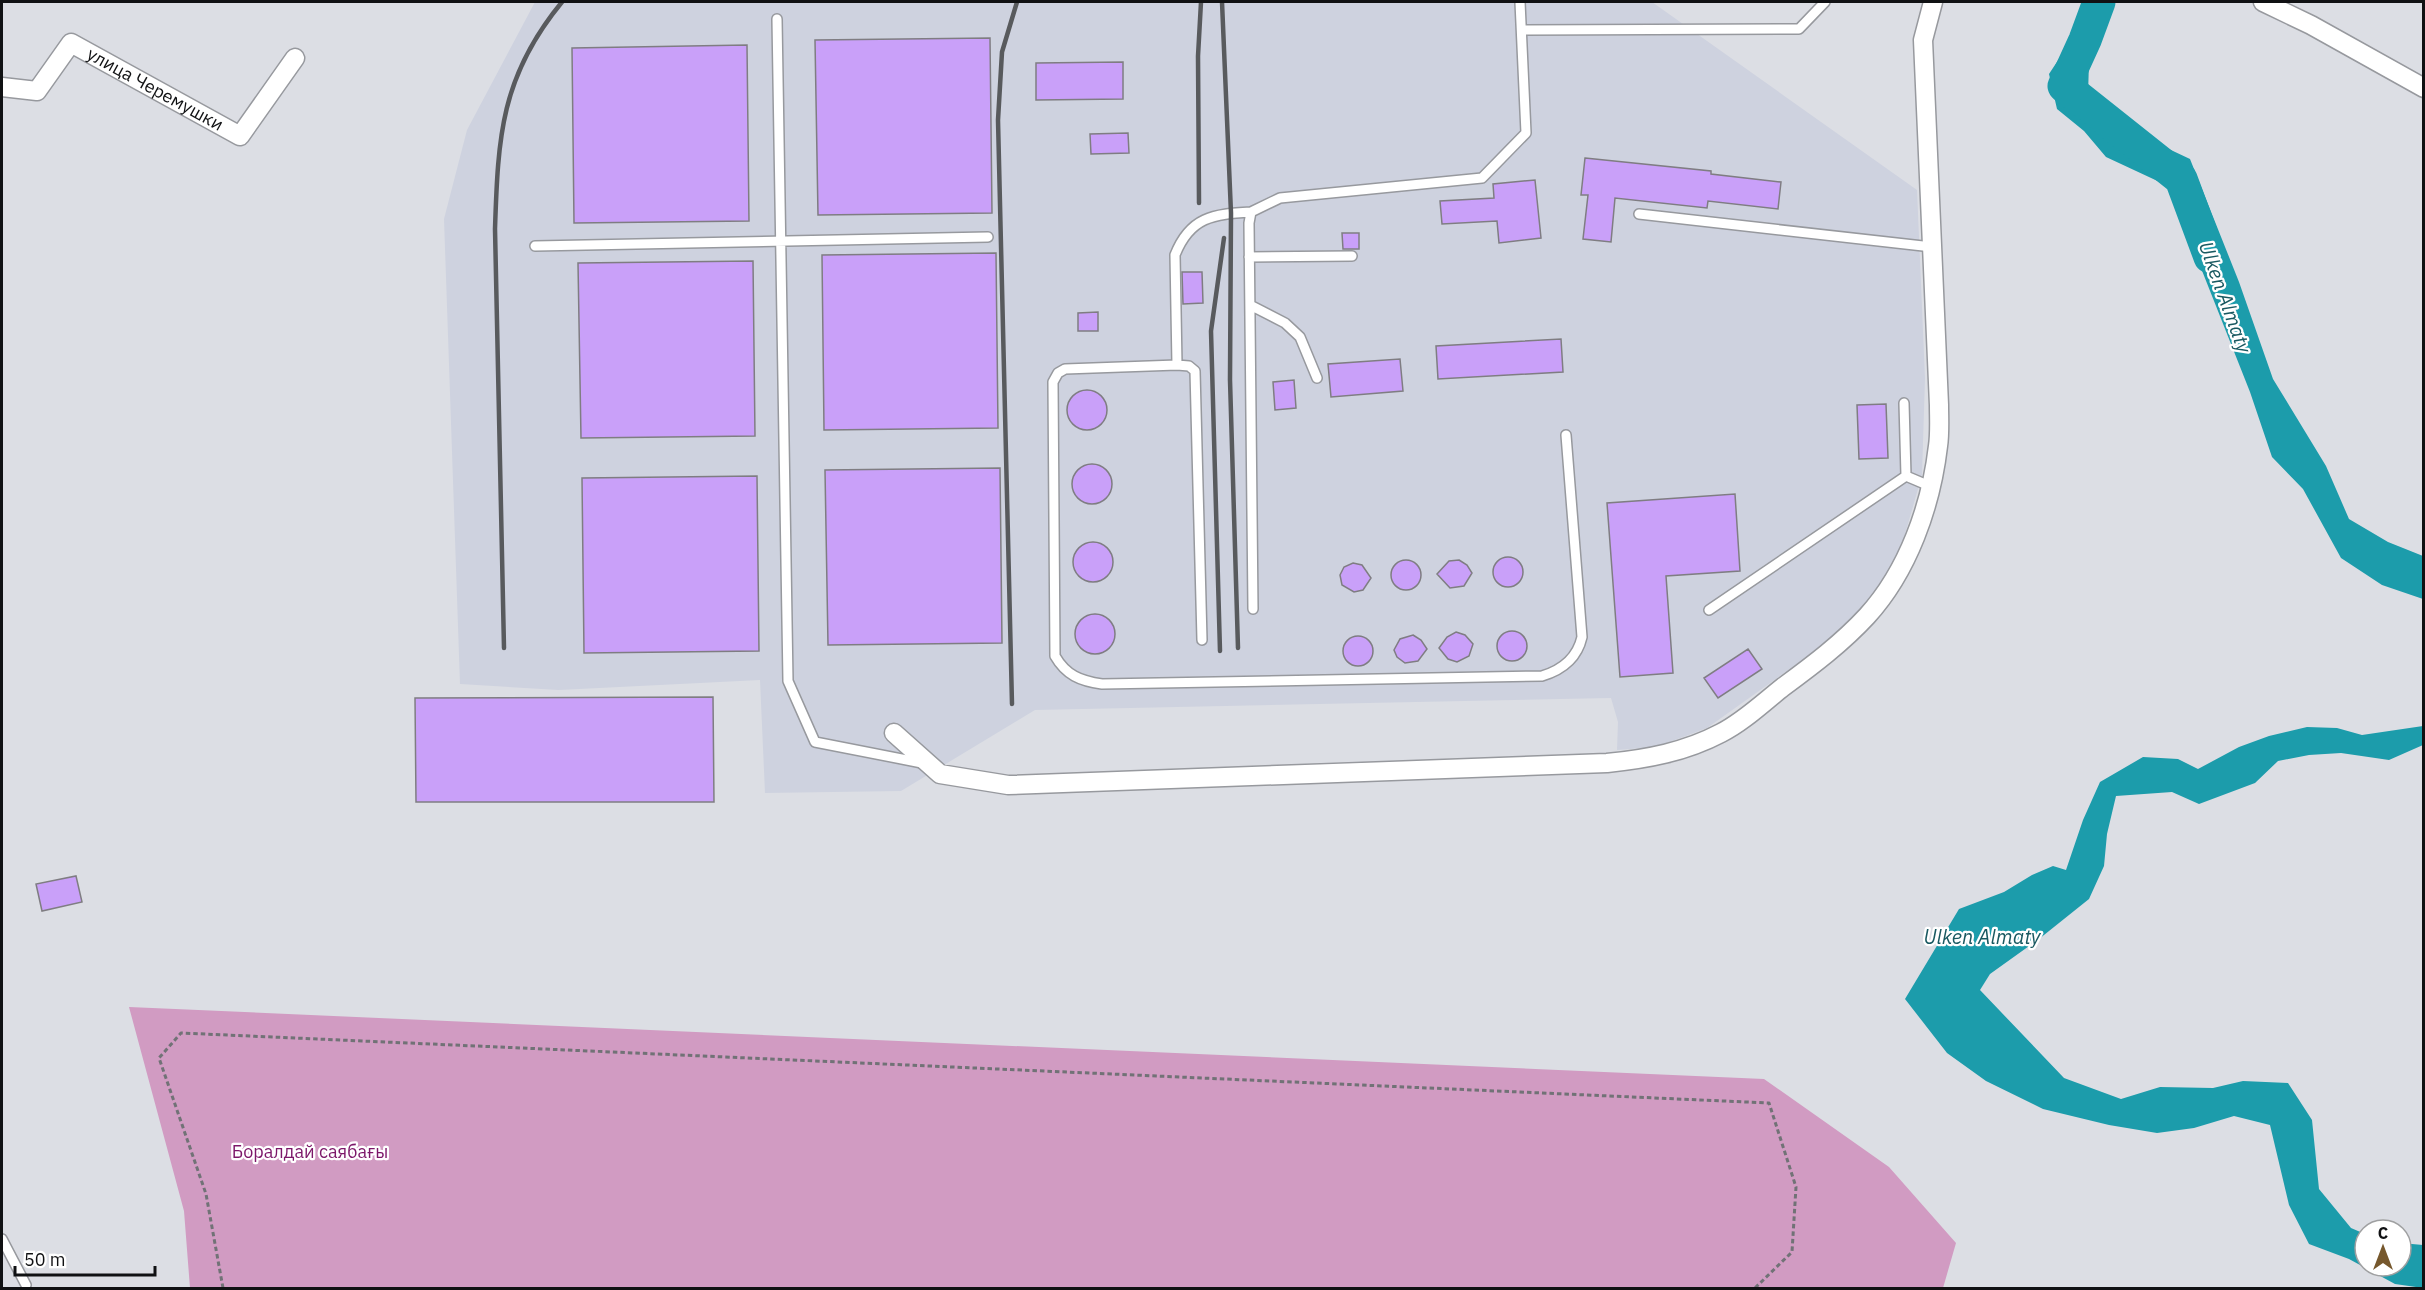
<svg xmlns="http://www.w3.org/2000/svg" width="2425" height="1290" viewBox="0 0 2425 1290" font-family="'IBM Plex Sans',sans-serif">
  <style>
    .built { fill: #ced2df }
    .green { fill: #d19bc2 }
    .water { fill: #1c9cab }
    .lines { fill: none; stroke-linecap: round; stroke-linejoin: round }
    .river { stroke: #1c9cab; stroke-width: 33 }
    .building { fill: #c9a0f9; stroke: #7f7d82; stroke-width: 1.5 }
    .service-casing { stroke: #97999e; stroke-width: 12 }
    .minor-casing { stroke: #97999e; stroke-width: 21 }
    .path { stroke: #717276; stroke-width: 3; stroke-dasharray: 4.5 3; stroke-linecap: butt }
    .service { stroke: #fff; stroke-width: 9 }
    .minor { stroke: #fff; stroke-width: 18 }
    .rail { stroke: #585a5d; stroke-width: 4.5 }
    .labels { text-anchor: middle; stroke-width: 4.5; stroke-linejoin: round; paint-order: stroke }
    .street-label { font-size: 18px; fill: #101113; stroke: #fff }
    .park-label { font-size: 18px; fill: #7c1769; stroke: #fff }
    .water-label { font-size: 20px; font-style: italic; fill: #195961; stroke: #fff }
  </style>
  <rect width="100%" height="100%" fill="#dcdee4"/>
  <path class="built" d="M 535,2 L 1652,2 L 1917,190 L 1925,378 L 1922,475 L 1899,555 L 1864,610 L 1829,641 L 1707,728 L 1656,747 L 1617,750 L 1618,722 L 1611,698 L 1035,710 L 901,791 L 765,793 L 760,680 L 559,690 L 460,684 L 444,219 L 467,130 Z"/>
  <path class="green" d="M 129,1007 L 1764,1079 L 1889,1167 L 1956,1243 L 1943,1288 L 190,1288 L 184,1211 Z"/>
  <path class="water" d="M 2076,33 L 2099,33 L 2089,62 L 2088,95 L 2105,119 L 2190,159 L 2239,282 L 2273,379 L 2326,466 L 2349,519 L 2388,542 L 2423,556 L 2423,599 L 2382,585 L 2341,558 L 2303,489 L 2272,457 L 2250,392 L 2197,258 L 2194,210 L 2179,191 L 2106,157 L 2084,131 L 2057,109 L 2049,74 Z
    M 2423,726 L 2423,745 L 2389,760 L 2341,753 L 2309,755 L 2278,761 L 2255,783 L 2199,804 L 2172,792 L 2116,796 L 2107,834 L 2104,866 L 2089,899 L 2039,939 L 1990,974 L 1980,990 L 2064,1078 L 2121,1099 L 2160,1087 L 2213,1088 L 2243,1081 L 2288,1083 L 2312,1120 L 2319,1189 L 2351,1228 L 2365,1234 L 2365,1266 L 2401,1266 L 2401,1243 L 2423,1245 L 2423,1288 L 2395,1284 L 2349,1259 L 2309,1244 L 2289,1205 L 2270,1125 L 2234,1116 L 2194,1128 L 2157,1133 L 2109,1125 L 2043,1109 L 1986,1081 L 1947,1053 L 1905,999 L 1959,909 L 2004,892 L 2032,875 L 2053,866 L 2066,870 L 2083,820 L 2100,782 L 2143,757 L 2178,759 L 2198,769 L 2239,747 L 2269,736 L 2307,727 L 2337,728 L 2362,735 Z"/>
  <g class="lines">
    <path class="river" d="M 2099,2 L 2085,40 L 2064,86 L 2181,179 L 2210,257"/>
  </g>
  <path class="building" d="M 990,38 L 992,213 L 818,215 L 815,40 Z
    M 747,45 L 749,221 L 574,223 L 572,48 Z
    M 1123,62 L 1123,99 L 1036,100 L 1036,63 Z
    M 1128,133 L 1129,153 L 1091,154 L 1090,134 Z
    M 1585,158 L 1711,171 L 1711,174 L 1781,182 L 1778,209 L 1708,201 L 1707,208 L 1615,198 L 1611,242 L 1583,239 L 1588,195 L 1581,195 Z
    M 1535,180 L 1541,238 L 1499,243 L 1497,221 L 1442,224 L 1440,201 L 1494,198 L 1493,184 Z
    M 1342,233 L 1359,233 L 1359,249 L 1343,249 Z
    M 996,253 L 998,428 L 824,430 L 822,255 Z
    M 753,261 L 755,436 L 581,438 L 578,263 Z
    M 1182,272 L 1202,272 L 1203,303 L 1183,304 Z
    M 1098,312 L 1098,331 L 1078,331 L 1078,313 Z
    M 1561,339 L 1563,372 L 1438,379 L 1436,346 Z
    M 1400,359 L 1403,391 L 1331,397 L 1328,364 Z
    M 1294,380 L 1296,408 L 1275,410 L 1273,382 Z
    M1067 410a20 20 0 1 1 40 0a20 20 0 1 1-40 0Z
    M 1886,404 L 1888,458 L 1859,459 L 1857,405 Z
    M1072 484a20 20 0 1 1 40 0a20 20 0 1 1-40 0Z
    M 1000,468 L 1002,643 L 828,645 L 825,470 Z
    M 757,476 L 759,651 L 584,653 L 582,478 Z
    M 1735,494 L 1740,571 L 1666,576 L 1673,673 L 1620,677 L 1607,503 Z
    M1073 562a20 20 0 1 1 40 0a20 20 0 1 1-40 0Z
    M1493 572a15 15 0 1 1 30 0a15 15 0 1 1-30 0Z
    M 1459,560 L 1467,565 L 1472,573 L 1464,586 L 1450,588 L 1437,574 L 1449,561 Z
    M1391 575a15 15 0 1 1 30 0a15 15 0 1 1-30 0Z
    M 1353,563 L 1362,565 L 1371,578 L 1363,590 L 1354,592 L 1342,585 L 1340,575 L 1344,567 Z
    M1075 634a20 20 0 1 1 40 0a20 20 0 1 1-40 0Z
    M1497 646a15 15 0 1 1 30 0a15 15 0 1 1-30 0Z
    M 1456,632 L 1465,635 L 1473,644 L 1469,656 L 1457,662 L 1448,659 L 1439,648 L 1447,637 Z
    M 1413,635 L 1421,640 L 1427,649 L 1418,661 L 1405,663 L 1397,657 L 1394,650 L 1400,639 Z
    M1343 651a15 15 0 1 1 30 0a15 15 0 1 1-30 0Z
    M 1748,649 L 1762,669 L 1718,698 L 1704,678 Z
    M 713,697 L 714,802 L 416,802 L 415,698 Z
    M 76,876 L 82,902 L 42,911 L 36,884 Z"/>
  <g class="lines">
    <defs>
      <path id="service" d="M 777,19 L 788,681 L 815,742 L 922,763
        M 1522,30 L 1799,29 L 1825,2
        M 1251,212 C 1213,214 1190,217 1175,255 L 1177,365 L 1065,369 L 1058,373 L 1053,382 L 1055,656 C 1066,675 1080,681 1102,684 L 1542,676 C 1562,670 1577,659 1582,637 L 1566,435
        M 1639,214 L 1932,247
        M 535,246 L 988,237
        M 1249,257 L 1352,256
        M 1250,305 L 1285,323 L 1300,337 L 1317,378
        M 1177,365 L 1189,366 L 1195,371 L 1202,640
        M 1904,403 L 1906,476 L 1932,487
        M 1253,609 L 1249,223 L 1251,212 L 1280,198 L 1482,178 L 1526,133 L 1520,2
        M 1709,610 L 1906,476
        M 2,1239 L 26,1285"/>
      <g id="minor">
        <path d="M 2263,2 L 2311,25 L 2424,88"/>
        <path id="s1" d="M 2,87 L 37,91 L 71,43 L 240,136 L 295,58"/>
        <path d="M 894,733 L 940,774 L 1008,785 L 1607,763 C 1647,759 1685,752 1721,733 C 1743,722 1764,702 1783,687 C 1813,665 1842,643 1867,616 C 1908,571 1931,506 1938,446 C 1940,433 1939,418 1939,405 L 1923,40 L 1933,2"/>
      </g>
    </defs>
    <use href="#service" class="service-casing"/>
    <use href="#minor" class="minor-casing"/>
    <path class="path" d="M 223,1288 L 206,1194 L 159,1058 L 181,1033 L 1769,1103 L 1796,1187 L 1792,1252 L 1755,1288"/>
    <use href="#service" class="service"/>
    <use href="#minor" class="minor"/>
    <path class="rail" d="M 1222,2 L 1231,213 L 1230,380 L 1238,648
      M 1199,203 L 1198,56 L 1201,2
      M 504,648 L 495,229 C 498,136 501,76 562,2
      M 1220,651 L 1211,331 L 1224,238
      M 1012,704 L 998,120 L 1002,52 L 1017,2"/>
  </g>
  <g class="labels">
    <g class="street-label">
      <text dy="6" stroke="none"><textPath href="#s1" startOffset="190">улица Черемушки</textPath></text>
    </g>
    <g class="park-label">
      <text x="310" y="1158">Боралдай саябағы</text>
    </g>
    <g class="water-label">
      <text transform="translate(2225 297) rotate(70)" y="7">Ulken Almaty</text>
      <text x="1982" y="944">Ulken Almaty</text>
    </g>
  </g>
  <rect width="2425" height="1290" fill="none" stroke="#101113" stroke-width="6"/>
  <g transform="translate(2383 1248)"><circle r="28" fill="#ffffff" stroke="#9fa0a1" stroke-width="1.5"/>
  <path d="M0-4.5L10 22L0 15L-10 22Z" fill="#76582d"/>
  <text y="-9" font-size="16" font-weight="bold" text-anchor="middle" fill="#101113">С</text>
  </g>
  <path d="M15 1266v9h140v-9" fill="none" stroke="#101113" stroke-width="3"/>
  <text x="24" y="1266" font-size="18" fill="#101113" stroke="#ffffff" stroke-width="4.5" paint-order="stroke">50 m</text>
</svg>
